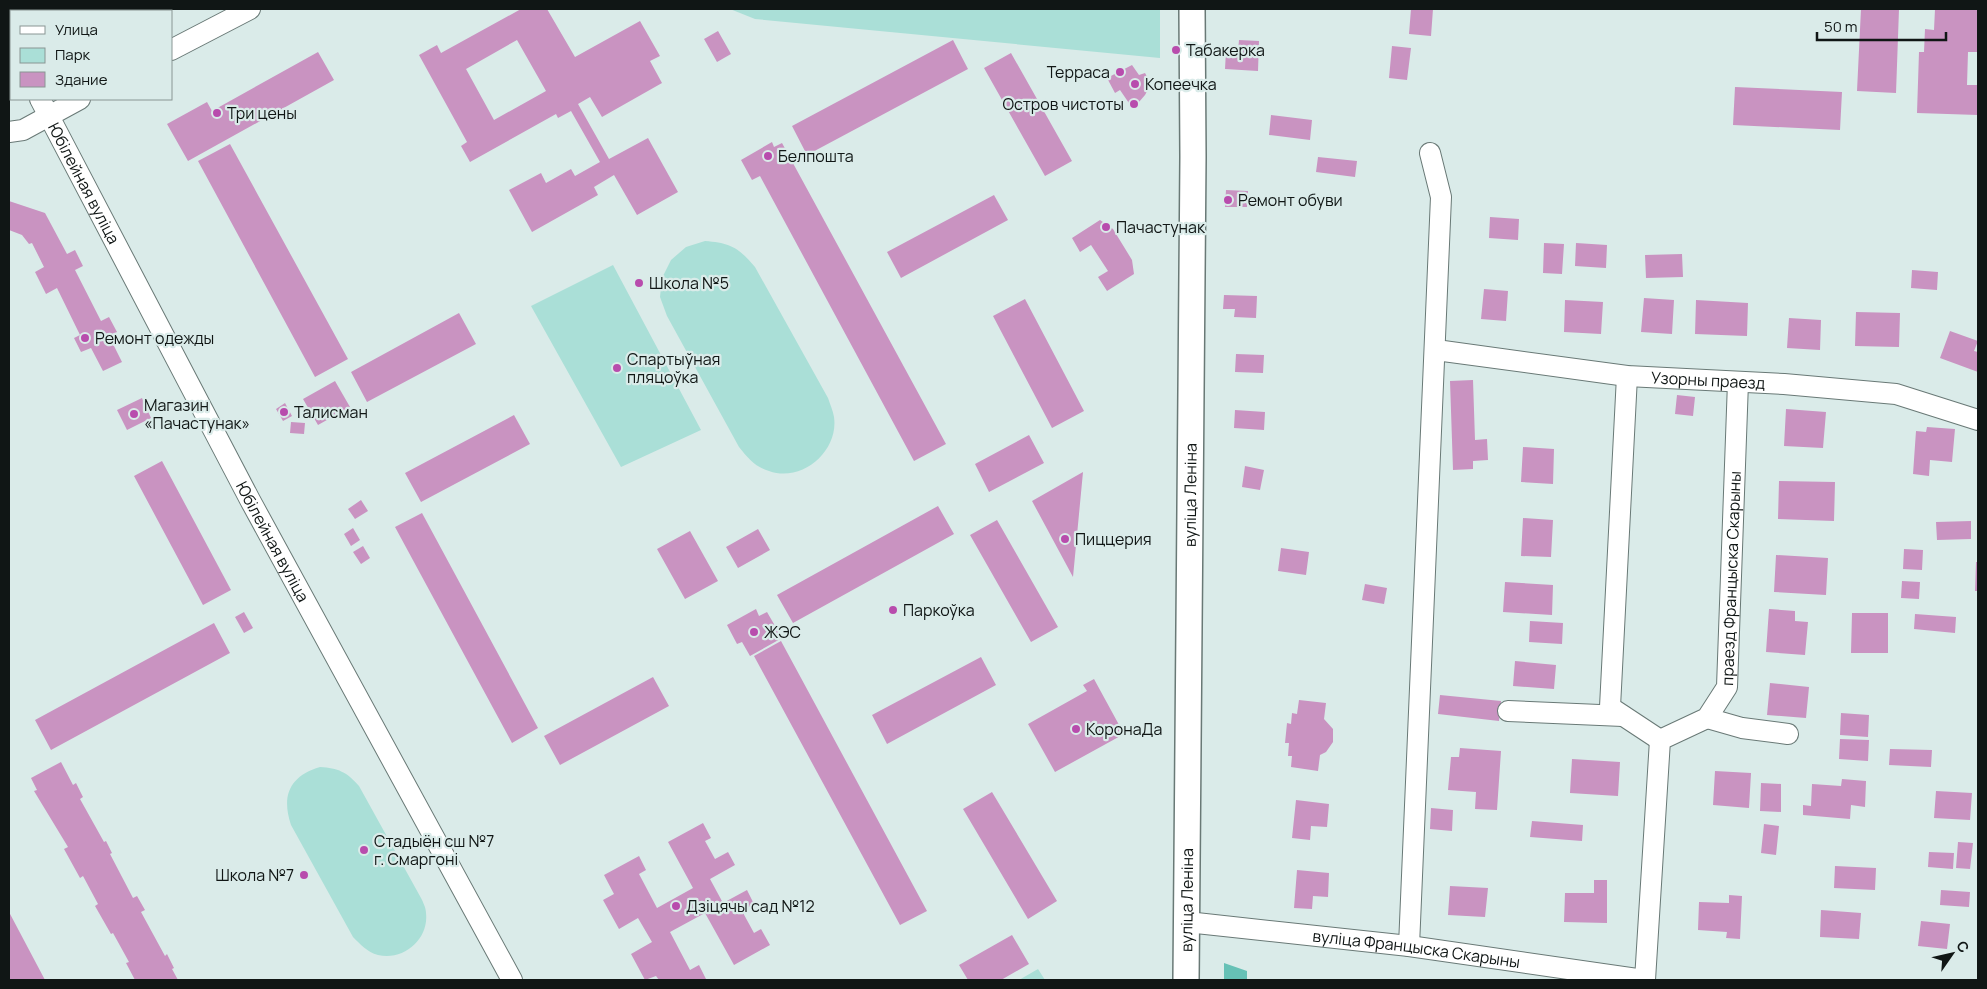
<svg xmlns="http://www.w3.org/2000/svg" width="1987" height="989" viewBox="0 0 1987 989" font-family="Manrope,sans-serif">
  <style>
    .green { fill: #aadfd7 }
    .forest { fill: #66c1b6 }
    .building { fill: #c993c1; fill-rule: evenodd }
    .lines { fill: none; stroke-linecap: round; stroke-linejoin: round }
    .minor-casing { stroke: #697976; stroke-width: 22 }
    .major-casing { stroke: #697976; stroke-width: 28 }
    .minor { stroke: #fff; stroke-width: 20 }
    .major { stroke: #fff; stroke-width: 25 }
    .poi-dot { fill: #b84cad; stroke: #daebe9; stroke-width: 2 }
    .labels { text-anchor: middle; stroke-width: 4.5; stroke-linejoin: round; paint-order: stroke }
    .poi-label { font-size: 16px; fill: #101615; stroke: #daebe9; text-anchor: start }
    .street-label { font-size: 16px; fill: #101615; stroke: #daebe9 }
  </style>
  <rect width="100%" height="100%" fill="#daebe9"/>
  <path class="green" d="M 730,9 L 1160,9 L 1160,58 L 755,19 Z
    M 705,241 C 731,243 739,248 755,267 L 828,398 C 830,404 833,411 834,417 C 839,451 802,483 769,471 C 755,467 748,458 739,447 L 667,316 L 660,297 L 662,278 L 671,260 L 686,247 Z
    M 613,265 L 701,430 L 621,467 L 531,306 Z
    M 320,767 C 338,768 347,772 359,786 L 421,898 C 423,902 426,908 426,913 C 429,939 404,961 378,955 C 367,952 360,944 353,937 L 291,825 C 281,795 290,776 320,767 Z
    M 1038,969 L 1045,980 L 1019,980 Z"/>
  <path class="forest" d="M 1224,963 L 1247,971 L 1247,980 L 1224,980 Z"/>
  <path class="building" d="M 521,9 L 547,9 L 575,57 L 640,21 L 660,56 L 650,61 L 662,83 L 602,117 L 590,97 L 578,104 L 609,159 L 648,138 L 678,192 L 637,215 L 614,175 L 594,187 L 598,195 L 532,232 L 509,190 L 541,173 L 546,183 L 571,169 L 575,176 L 600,162 L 571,111 L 558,118 L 556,114 L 470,162 L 461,146 L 467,142 L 419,55 L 437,45 L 441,53 ZM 517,40 L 546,91 L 494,120 L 466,69 Z
    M 1411,9 L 1433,9 L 1431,36 L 1409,34 Z
    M 1861,9 L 1899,9 L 1896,93 L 1857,91 Z
    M 1935,9 L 1978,9 L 1978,52 L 1968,52 L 1967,85 L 1978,85 L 1978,115 L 1917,113 L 1919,52 L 1924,52 L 1925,29 L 1934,30 Z
    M 718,31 L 731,54 L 717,62 L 704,39 Z
    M 953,40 L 968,69 L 807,155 L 792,126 Z
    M 1239,40 L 1259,41 L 1258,71 L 1225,69 L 1226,51 L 1238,52 Z
    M 1392,46 L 1411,48 L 1407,80 L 1389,78 Z
    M 318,52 L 334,80 L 188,161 L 167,124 L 207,102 L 212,111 Z
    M 1011,53 L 1072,161 L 1045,176 L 984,68 Z
    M 1132,65 L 1139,75 L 1145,73 L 1151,84 L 1145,95 L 1133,109 L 1120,90 L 1115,93 L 1107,78 Z
    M 1735,87 L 1842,92 L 1840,130 L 1733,125 Z
    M 1271,115 L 1312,120 L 1310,140 L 1269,135 Z
    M 772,142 L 774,147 L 782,143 L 946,444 L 914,461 L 760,176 L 752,180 L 741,160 Z
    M 230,144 L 348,359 L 315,377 L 198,161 Z
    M 1318,157 L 1357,161 L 1355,177 L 1316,172 Z
    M 1226,190 L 1248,191 L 1247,207 L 1225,207 Z
    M 994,195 L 1008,220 L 901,278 L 887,252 Z
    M 9,201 L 45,213 L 67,254 L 75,250 L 83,266 L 75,270 L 101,321 L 109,317 L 117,332 L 109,336 L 122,362 L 103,371 L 91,348 L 81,352 L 74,338 L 80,335 L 57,288 L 46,294 L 35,272 L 44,267 L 32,243 L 29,244 L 22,235 L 9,230 Z
    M 1490,217 L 1519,219 L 1518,240 L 1489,238 Z
    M 1100,220 L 1113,229 L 1132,260 L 1134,274 L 1107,291 L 1098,277 L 1108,271 L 1091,245 L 1080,252 L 1072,238 Z
    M 1544,243 L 1564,244 L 1562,274 L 1543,273 Z
    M 1576,243 L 1607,245 L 1606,268 L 1575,266 Z
    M 1682,254 L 1683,277 L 1646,278 L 1645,255 Z
    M 1912,270 L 1938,272 L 1937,290 L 1911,288 Z
    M 1484,289 L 1508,291 L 1506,321 L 1481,319 Z
    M 1224,295 L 1257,296 L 1256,318 L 1234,317 L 1235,309 L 1223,309 Z
    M 1644,298 L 1674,300 L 1672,334 L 1641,332 Z
    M 1025,299 L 1084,411 L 1052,428 L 993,316 Z
    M 1565,300 L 1603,302 L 1601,334 L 1564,332 Z
    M 1696,300 L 1748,303 L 1747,336 L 1695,334 Z
    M 1856,312 L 1900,313 L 1899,347 L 1855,346 Z
    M 459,313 L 476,344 L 367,402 L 351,372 Z
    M 1789,318 L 1821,320 L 1820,350 L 1787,348 Z
    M 1950,331 L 1978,341 L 1974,351 L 1978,352 L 1978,372 L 1940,358 Z
    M 1236,354 L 1264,355 L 1263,373 L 1235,372 Z
    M 1473,380 L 1475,440 L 1487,439 L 1488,460 L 1473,461 L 1473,469 L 1453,470 L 1450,381 Z
    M 335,381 L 350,407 L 318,425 L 303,399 Z
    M 1677,395 L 1695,397 L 1693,416 L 1675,414 Z
    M 142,398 L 151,418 L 127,430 L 117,410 Z
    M 285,403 L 292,416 L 283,421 L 276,409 Z
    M 1786,409 L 1826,412 L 1823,448 L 1784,446 Z
    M 1235,410 L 1265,412 L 1264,430 L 1234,428 Z
    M 514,415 L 530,444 L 421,502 L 405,473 Z
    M 291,422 L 305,423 L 304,434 L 290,433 Z
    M 1927,427 L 1955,429 L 1952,462 L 1930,460 L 1929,476 L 1913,474 L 1916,431 L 1926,432 Z
    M 1029,435 L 1044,463 L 989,492 L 975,464 Z
    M 1523,447 L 1554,449 L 1553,484 L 1521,482 Z
    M 162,461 L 231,590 L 203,605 L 134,476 Z
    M 1245,466 L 1264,470 L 1260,490 L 1242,487 Z
    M 1083,472 L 1073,577 L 1032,501 Z
    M 1779,481 L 1835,482 L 1834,521 L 1778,519 Z
    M 361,500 L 368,511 L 355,519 L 348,509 Z
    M 938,506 L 954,534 L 793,623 L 777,595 Z
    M 422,513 L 538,728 L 512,743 L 395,527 Z
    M 1523,518 L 1553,520 L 1551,557 L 1521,556 Z
    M 997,520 L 1058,627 L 1031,642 L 970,535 Z
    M 1971,521 L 1971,539 L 1937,540 L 1936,522 Z
    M 353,528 L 360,540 L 351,546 L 344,534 Z
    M 758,529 L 770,550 L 738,568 L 726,547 Z
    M 690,531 L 718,581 L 685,599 L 657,549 Z
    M 363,546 L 370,558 L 361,564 L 353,552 Z
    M 1281,548 L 1309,552 L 1306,575 L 1278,571 Z
    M 1904,549 L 1923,550 L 1922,570 L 1903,569 Z
    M 1776,555 L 1828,558 L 1826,595 L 1774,592 Z
    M 1976,562 L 1978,562 L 1978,591 L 1975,591 Z
    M 1902,581 L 1920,582 L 1919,599 L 1901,598 Z
    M 1505,582 L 1553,585 L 1552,615 L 1503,612 Z
    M 1365,584 L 1387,588 L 1384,604 L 1362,600 Z
    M 756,609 L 759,616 L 767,612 L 782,638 L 750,656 L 742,642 L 737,644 L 727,625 Z
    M 1769,609 L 1795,611 L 1795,621 L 1808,622 L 1805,655 L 1766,652 Z
    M 244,612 L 253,628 L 244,633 L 235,617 Z
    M 1852,613 L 1888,613 L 1888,653 L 1851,653 Z
    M 1915,614 L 1956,617 L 1955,633 L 1914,629 Z
    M 1530,621 L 1563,623 L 1562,644 L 1529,642 Z
    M 214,623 L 230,653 L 51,750 L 35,720 Z
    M 781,641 L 927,911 L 900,925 L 754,656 Z
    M 981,657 L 996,685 L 887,744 L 872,715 Z
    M 1515,661 L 1556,665 L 1554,689 L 1513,686 Z
    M 653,677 L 669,706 L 560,765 L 544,736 Z
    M 1094,679 L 1124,734 L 1055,772 L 1028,724 L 1087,691 L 1083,685 Z
    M 1770,683 L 1809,687 L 1806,718 L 1767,715 Z
    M 1440,695 L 1501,701 L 1499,721 L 1438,714 Z
    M 1299,700 L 1326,703 L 1324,719 L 1333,729 L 1333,742 L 1326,752 L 1320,755 L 1318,771 L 1291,767 L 1292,756 L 1288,756 L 1289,743 L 1285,743 L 1287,723 L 1291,724 L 1292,713 L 1297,714 Z
    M 1841,713 L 1869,715 L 1868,737 L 1840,735 Z
    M 1840,739 L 1869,740 L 1868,761 L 1839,759 Z
    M 1460,748 L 1501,751 L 1497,810 L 1475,809 L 1476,792 L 1448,790 L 1451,757 L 1459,757 Z
    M 1890,749 L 1932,750 L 1931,767 L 1889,765 Z
    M 1572,759 L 1620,762 L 1618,796 L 1570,793 Z
    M 61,762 L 73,785 L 76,783 L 83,797 L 80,799 L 104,842 L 106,841 L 112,853 L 110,854 L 133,898 L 137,896 L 145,910 L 141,912 L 165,956 L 167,954 L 174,968 L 172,969 L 178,980 L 135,980 L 126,963 L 129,962 L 113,933 L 111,934 L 95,906 L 98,904 L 83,876 L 80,878 L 64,849 L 68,847 L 34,791 L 37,790 L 31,778 Z
    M 1715,771 L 1751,773 L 1749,808 L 1713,805 Z
    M 1842,779 L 1866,781 L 1865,807 L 1851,805 L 1850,819 L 1803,815 L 1803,805 L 1811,806 L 1812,784 L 1841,786 Z
    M 1761,783 L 1781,784 L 1781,812 L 1760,811 Z
    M 1936,791 L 1972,793 L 1970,820 L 1934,818 Z
    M 992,792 L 1057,901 L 1028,919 L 963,809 Z
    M 1296,800 L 1329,804 L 1327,827 L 1311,826 L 1310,840 L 1292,838 Z
    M 1431,808 L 1453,810 L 1452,831 L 1430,829 Z
    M 1532,821 L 1583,825 L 1582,841 L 1530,837 Z
    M 703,823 L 711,838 L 705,841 L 715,859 L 728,852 L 735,865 L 710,879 L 723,903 L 747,890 L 754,904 L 742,911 L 754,933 L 761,929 L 770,945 L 734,965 L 705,913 L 670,932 L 690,970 L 699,965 L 706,979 L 659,980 L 656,976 L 645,980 L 631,954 L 652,942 L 638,918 L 619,929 L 603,900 L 614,894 L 604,875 L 639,856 L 646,870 L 639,874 L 657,908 L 693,888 L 668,842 Z
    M 1764,824 L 1779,826 L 1776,855 L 1761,853 Z
    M 1958,842 L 1973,843 L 1970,869 L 1956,868 Z
    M 1929,852 L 1954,853 L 1953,869 L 1928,867 Z
    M 1835,866 L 1876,868 L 1875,890 L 1834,888 Z
    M 1297,870 L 1329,873 L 1328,897 L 1313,896 L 1312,909 L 1294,908 Z
    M 1594,880 L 1607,880 L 1607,923 L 1564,922 L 1565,893 L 1594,893 Z
    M 1450,886 L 1488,888 L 1485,917 L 1448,915 Z
    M 1941,890 L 1970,892 L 1969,907 L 1940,905 Z
    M 1729,895 L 1742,896 L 1740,939 L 1726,938 L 1727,932 L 1698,930 L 1699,902 L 1729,903 Z
    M 1821,910 L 1861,913 L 1859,939 L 1820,937 Z
    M 9,912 L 45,980 L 9,980 Z
    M 1921,921 L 1950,924 L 1947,949 L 1918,946 Z
    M 1012,935 L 1029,964 L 1001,980 L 968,980 L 959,965 Z"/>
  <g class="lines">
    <defs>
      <g id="minor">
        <path d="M 9,43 L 11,48"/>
        <path d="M 171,50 L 250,9"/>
        <path id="s1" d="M 40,99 L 250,500 L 512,980"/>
        <path d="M 9,132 L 23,130 L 80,99"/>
        <path id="s2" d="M 1436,350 L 1627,376 L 1784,384 L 1896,394 L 1978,420"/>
        <path d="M 1627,376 L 1610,707 L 1660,740"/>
        <path d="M 1508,711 L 1623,716"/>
        <path d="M 1707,718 L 1742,728 L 1788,734"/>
        <path id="s3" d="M 1187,922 L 1409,946 L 1644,980"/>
        <path d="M 1409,946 L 1441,197 L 1430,153"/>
        <path id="s4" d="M 1645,980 L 1660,740 L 1707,718 L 1727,687 L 1738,382"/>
      </g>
      <g id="major">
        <path id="s5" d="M 1186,980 L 1193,157 L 1192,9"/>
      </g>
    </defs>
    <use href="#minor" class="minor-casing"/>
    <use href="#major" class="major-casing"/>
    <use href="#minor" class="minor"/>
    <use href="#major" class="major"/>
  </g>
  <g class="poi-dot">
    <circle cx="1176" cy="50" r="5"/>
    <circle cx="1120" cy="72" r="5"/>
    <circle cx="1135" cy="84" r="5"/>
    <circle cx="1134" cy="104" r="5"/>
    <circle cx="217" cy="113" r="5"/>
    <circle cx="768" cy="156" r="5"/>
    <circle cx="1228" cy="200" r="5"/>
    <circle cx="1106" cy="227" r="5"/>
    <circle cx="639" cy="283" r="5"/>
    <circle cx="85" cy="338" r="5"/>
    <circle cx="617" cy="368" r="5"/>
    <circle cx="284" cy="412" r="5"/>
    <circle cx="134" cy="414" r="5"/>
    <circle cx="1065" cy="539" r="5"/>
    <circle cx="893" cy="610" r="5"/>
    <circle cx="754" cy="632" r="5"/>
    <circle cx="1076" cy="729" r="5"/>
    <circle cx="364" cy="850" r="5"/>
    <circle cx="304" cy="875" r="5"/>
    <circle cx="676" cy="906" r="5"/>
  </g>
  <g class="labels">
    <g class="poi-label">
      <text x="1186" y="56">Табакерка</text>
      <text x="1110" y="78" text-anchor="end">Терраса</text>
      <text x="1145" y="90">Копеечка</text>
      <text x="1124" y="110" text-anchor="end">Остров чистоты</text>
      <text x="227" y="119">Три цены</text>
      <text x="778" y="162">Белпошта</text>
      <text x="1238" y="206">Ремонт обуви</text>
      <text x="1116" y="233">Пачастунак</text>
      <text x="649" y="289">Школа №5</text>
      <text x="95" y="344">Ремонт одежды</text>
      <text x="627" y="365">Спартыўная<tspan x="627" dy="18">пляцоўка</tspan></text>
      <text x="144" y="411">Магазин<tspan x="144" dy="18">«Пачастунак»</tspan></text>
      <text x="294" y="418">Талисман</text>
      <text x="1075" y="545">Пиццерия</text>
      <text x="903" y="616">Паркоўка</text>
      <text x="764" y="638">ЖЭС</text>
      <text x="1086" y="735">КоронаДа</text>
      <text x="374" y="847">Стадыён сш №7<tspan x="374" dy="18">г. Смаргоні</tspan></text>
      <text x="294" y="881" text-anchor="end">Школа №7</text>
      <text x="686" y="912">Дзіцячы сад №12</text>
    </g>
    <g class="street-label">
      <text dy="6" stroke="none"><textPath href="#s1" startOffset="95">Юбілейная вуліца</textPath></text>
      <text dy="6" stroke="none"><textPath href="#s2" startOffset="274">Узорны праезд</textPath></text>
      <text dy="6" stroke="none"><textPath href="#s5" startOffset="485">вуліца Леніна</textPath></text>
      <text dy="6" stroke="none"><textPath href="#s1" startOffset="500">Юбілейная вуліца</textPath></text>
      <text dy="6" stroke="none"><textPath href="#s4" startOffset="438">праезд Францыска Скарыны</textPath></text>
      <text dy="6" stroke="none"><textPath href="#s5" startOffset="80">вуліца Леніна</textPath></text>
      <text dy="6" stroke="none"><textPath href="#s3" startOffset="231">вуліца Францыска Скарыны</textPath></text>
    </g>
  </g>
  <rect width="1987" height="989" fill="none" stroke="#101615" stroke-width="20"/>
  <rect x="10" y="10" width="162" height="90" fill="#daebe9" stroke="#899694"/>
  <rect x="20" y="26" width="25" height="8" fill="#ffffff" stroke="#899694"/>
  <text x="55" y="35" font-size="15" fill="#101615">Улица</text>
  <rect x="20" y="48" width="25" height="15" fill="#aadfd7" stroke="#899694"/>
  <text x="55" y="60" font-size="15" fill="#101615">Парк</text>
  <rect x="20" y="72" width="25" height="15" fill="#c993c1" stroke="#899694"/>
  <text x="55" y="85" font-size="15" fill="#101615">Здание</text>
  <g transform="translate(1952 954) rotate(56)" stroke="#daebe9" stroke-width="4" paint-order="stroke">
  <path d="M0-4L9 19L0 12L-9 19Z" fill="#101615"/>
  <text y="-8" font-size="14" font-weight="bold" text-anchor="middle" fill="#101615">С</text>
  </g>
  <path d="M1817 32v8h129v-8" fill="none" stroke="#101615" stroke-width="2.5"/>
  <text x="1824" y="32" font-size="15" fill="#101615" stroke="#daebe9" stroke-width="4" paint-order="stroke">50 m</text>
</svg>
